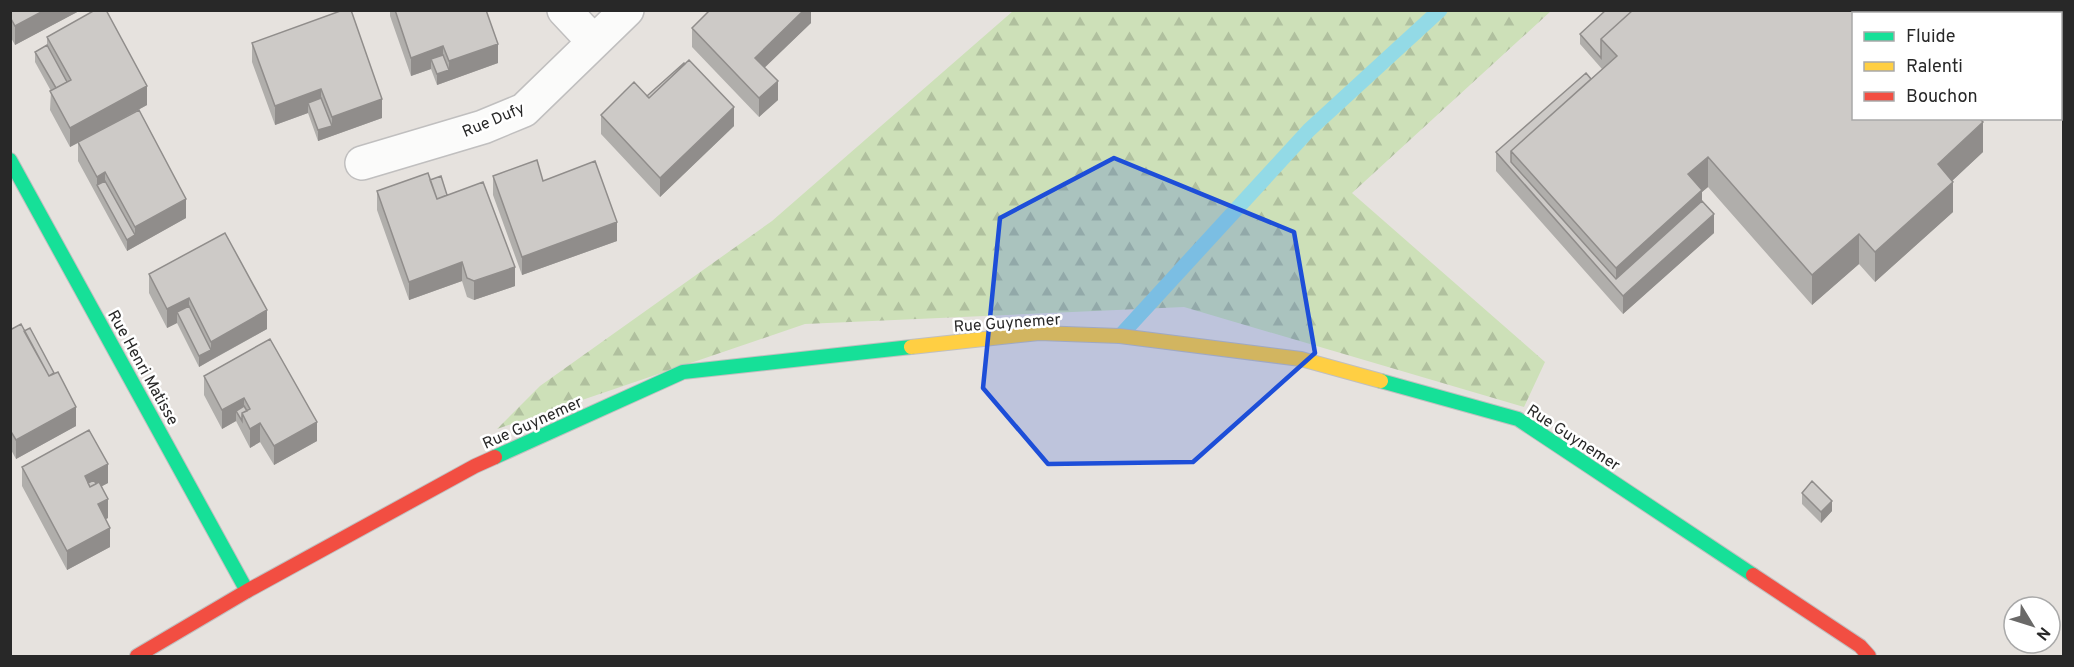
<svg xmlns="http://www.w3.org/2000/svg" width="2074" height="667" viewBox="0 0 2074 667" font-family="Overpass,sans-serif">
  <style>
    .forest { fill: url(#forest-firs) }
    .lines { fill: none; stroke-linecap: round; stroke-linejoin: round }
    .stream { stroke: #93dae6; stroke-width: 15 }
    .street-casing { stroke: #c0bfbf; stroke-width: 36 }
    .fast-casing { stroke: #c0bfbf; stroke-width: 16 }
    .slow-casing { stroke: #c0bfbf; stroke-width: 16 }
    .jam-casing { stroke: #c0bfbf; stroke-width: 16 }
    .street { stroke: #fbfbfa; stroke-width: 33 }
    .fast { stroke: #16e098; stroke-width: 14 }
    .slow { stroke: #ffcf43; stroke-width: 14 }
    .jam { stroke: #f24e42; stroke-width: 14 }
    .wall { fill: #b0aeab }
    .shaded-wall { fill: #908d8b }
    .building { fill: #cdcac7; stroke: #908d8b; stroke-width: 1.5 }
    .marked { fill: #1d4ed8; fill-opacity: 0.2; stroke: #1d4ed8; stroke-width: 4.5; stroke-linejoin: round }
    .labels { text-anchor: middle; stroke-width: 5; stroke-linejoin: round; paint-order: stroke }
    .street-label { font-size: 16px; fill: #282828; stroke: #fff }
  </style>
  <defs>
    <pattern id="forest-firs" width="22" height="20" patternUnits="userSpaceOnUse" patternTransform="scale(1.5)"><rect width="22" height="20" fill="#cde0b8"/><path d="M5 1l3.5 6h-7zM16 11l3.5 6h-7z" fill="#b0c09e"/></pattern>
  </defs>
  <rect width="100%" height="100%" fill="#e6e2de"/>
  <path class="forest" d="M 1013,11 L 1551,11 L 1352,193 L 1545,362 L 1524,407 L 1184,307 L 805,324 L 497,429 L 540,386 L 772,221 Z"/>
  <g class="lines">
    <path class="stream" d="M 1120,336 L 1309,130 L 1440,10"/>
    <defs>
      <path id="street" d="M 564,10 L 594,42
        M 362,163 L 483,127 L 524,110 L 627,10"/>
      <path id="fast" d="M 10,160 L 247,591
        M 1381,381 L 1518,419 L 1753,575
        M 495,457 L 683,372 L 911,347"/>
      <path id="slow" d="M 911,347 L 1039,333 L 1120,336 L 1301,359 L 1381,381"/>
      <path id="jam" d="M 1753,575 L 1860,646 L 1869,656
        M 137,656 L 247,591 L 475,466 L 495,457"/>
    </defs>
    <use href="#street" class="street-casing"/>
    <use href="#fast" class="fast-casing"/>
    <use href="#slow" class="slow-casing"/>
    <use href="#jam" class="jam-casing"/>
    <use href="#street" class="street"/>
    <use href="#fast" class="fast"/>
    <use href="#slow" class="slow"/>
    <use href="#jam" class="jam"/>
  </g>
  <path class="wall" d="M 10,10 L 81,10 L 15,45 L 10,36 Z
    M 390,10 L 486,10 L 498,63 L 437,85 L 431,69 L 411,76 L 390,16 Z
    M 707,10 L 811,10 L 811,23 L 764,67 L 778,100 L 759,117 L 692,47 L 692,28 L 708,12 Z
    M 1606,10 L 1983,152 L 1952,181 L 1953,212 L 1875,282 L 1859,264 L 1812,305 L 1708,187 L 1702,192 L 1702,201 L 1714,233 L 1623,314 L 1496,171 L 1496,152 L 1591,79 L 1602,69 L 1580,44 L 1580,34 Z
    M 47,37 L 147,105 L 109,126 L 186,218 L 127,251 L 78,161 L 78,143 L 70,147 L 50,110 L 51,91 L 35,62 L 35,52 L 47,45 Z
    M 252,43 L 382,118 L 318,141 L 308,113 L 275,125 L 252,62 Z
    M 647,96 L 734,126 L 660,197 L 601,134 L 601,115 Z
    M 493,176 L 543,180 L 617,241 L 522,275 L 493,195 Z
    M 430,180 L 447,195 L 515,286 L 474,300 L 467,297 L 462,281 L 409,300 L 377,210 L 377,191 Z
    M 149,274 L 267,329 L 199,367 L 177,323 L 167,328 L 149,293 Z
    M 10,330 L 76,426 L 16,459 L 10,448 Z
    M 270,339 L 317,441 L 274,465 L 260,442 L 250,448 L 236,421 L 222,429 L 204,395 L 204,376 Z
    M 22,467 L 108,483 L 102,486 L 108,518 L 106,519 L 110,547 L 67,570 L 22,486 Z
    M 1802,493 L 1832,511 L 1821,523 L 1802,504 Z"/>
  <path class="shaded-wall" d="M 45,10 L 81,10 L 15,45 L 15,26 Z
    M 804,10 L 811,10 L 811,23 L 755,77 L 755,58 Z
    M 498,44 L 498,63 L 437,85 L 437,74 L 449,70 L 449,61 Z
    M 443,46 L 443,65 L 431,59 L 431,69 L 411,76 L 411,58 Z
    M 778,81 L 778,100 L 759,117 L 759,98 Z
    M 147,86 L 147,105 L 70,147 L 70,128 Z
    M 321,89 L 321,108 L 308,103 L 308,113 L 275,125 L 275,106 Z
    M 382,99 L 382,118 L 318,141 L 318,130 L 332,126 L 332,117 Z
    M 734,107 L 734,126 L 660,197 L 660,178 Z
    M 1983,122 L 1983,152 L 1938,194 L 1938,164 Z
    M 1708,157 L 1708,187 L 1702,192 L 1702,220 L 1616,288 L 1616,268 L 1688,174 Z
    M 105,172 L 105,191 L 97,185 L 97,177 Z
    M 1953,182 L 1953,212 L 1875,282 L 1875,252 Z
    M 186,199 L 186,218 L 127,251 L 127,240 L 135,235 L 135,227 Z
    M 1714,214 L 1714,233 L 1623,314 L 1623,296 Z
    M 617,222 L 617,241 L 522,275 L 522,257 Z
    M 1859,234 L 1859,264 L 1812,305 L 1812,275 Z
    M 462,262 L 462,281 L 409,300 L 409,282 Z
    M 515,267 L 515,286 L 474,300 L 474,281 Z
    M 189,298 L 189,316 L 177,312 L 177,323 L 167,328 L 167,309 Z
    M 267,310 L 267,329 L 211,360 L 211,342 Z
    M 211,350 L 211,360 L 199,367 L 199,356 Z
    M 244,398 L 244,417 L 242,413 L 236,411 L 236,421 L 222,429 L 222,410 Z
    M 76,407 L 76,426 L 16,459 L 16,440 Z
    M 317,422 L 317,441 L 274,465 L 274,446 Z
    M 260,423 L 260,442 L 250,448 L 250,429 Z
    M 108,464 L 108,483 L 89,493 L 85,476 Z
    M 108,499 L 108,518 L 98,523 L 98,504 Z
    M 1832,501 L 1832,511 L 1821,523 L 1821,512 Z
    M 110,528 L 110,547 L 67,570 L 67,551 Z"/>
  <path class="building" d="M 10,10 L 45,10 L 15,26 L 10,17 Z
    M 95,10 L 106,10 L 147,86 L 70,128 L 50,91 L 71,80 L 47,37 Z
    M 343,10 L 351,10 L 382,99 L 332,117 L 321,89 L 275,106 L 252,43 Z
    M 395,10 L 486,10 L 498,44 L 449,61 L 443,46 L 411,58 Z
    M 710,10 L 804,10 L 755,58 L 778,81 L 759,98 L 692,28 Z
    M 1606,10 L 1633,10 L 1601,39 L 1601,58 L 1580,34 Z
    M 1633,10 L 1883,10 L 1885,14 L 1854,14 L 1854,118 L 1979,118 L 1983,122 L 1938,164 L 1953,182 L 1875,252 L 1859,234 L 1812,275 L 1708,157 L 1688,174 L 1702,190 L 1616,268 L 1511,151 L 1617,56 L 1601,39 Z
    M 47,45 L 67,82 L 56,88 L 35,52 Z
    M 443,55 L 449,70 L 437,74 L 431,59 Z
    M 689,60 L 734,107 L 660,178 L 601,115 L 634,82 L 649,98 Z
    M 684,63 L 685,64 L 649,98 L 647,96 Z
    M 1586,73 L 1591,79 L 1511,151 L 1511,162 L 1616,279 L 1702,201 L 1714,214 L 1623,296 L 1496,152 Z
    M 321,98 L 332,126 L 318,130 L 308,103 Z
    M 139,110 L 186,199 L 135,227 L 105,172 L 97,177 L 78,142 Z
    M 537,160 L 543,181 L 595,161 L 617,222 L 522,257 L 493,176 Z
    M 428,173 L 437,199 L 483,182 L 515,267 L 474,281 L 467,278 L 462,262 L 409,282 L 377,191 Z
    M 441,176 L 447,195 L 437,199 L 430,180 Z
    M 105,181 L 135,235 L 127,240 L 97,185 Z
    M 225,233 L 267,310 L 211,342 L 189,298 L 167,309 L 149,274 Z
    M 189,306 L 211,350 L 199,356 L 177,312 Z
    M 21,324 L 49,376 L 58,372 L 76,407 L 16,440 L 10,430 L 10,330 Z
    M 30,328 L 54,373 L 49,376 L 24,331 Z
    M 270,339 L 317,422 L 274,446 L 260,423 L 250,429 L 242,413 L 250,409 L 244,398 L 222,410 L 204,376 Z
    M 244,406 L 247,411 L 242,413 L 242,421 L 236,411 Z
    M 89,430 L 108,464 L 85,476 L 90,487 L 99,482 L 108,499 L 98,504 L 110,528 L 67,551 L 22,467 Z
    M 94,480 L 96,484 L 90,487 L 88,483 Z
    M 1812,481 L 1832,501 L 1821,512 L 1802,493 Z"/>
  <path class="marked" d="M 1114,158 L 1294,232 L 1315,353 L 1193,462 L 1048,464 L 983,388 L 1000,218 Z"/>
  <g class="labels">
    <g class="street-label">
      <text transform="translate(493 119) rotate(-23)" y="6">Rue Dufy</text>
      <text transform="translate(1007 322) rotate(-4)" y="6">Rue Guynemer</text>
      <text transform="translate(144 367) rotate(61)" y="6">Rue Henri Matisse</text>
      <text transform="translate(532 422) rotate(-24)" y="6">Rue Guynemer</text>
      <text transform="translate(1574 437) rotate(33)" y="6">Rue Guynemer</text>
    </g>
  </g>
  <rect width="2074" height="667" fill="none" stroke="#282828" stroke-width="24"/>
  <rect x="1852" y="12" width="210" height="108" fill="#ffffff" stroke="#a9a9a9" stroke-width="1.5"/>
  <rect x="1864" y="32" width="30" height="9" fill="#16e098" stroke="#a9a9a9" stroke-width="1.5"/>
  <text x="1906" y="42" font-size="18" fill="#282828">Fluide</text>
  <rect x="1864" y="62" width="30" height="9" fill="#ffcf43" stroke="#a9a9a9" stroke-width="1.5"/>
  <text x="1906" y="72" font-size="18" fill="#282828">Ralenti</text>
  <rect x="1864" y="92" width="30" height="9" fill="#f24e42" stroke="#a9a9a9" stroke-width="1.5"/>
  <text x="1906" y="102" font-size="18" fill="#282828">Bouchon</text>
  <g transform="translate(2032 625) rotate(128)"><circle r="28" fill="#ffffff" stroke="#a9a9a9" stroke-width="1.5"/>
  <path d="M0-4.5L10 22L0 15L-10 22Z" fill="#6a6968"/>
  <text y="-9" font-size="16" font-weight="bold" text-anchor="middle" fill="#282828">N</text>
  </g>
</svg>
